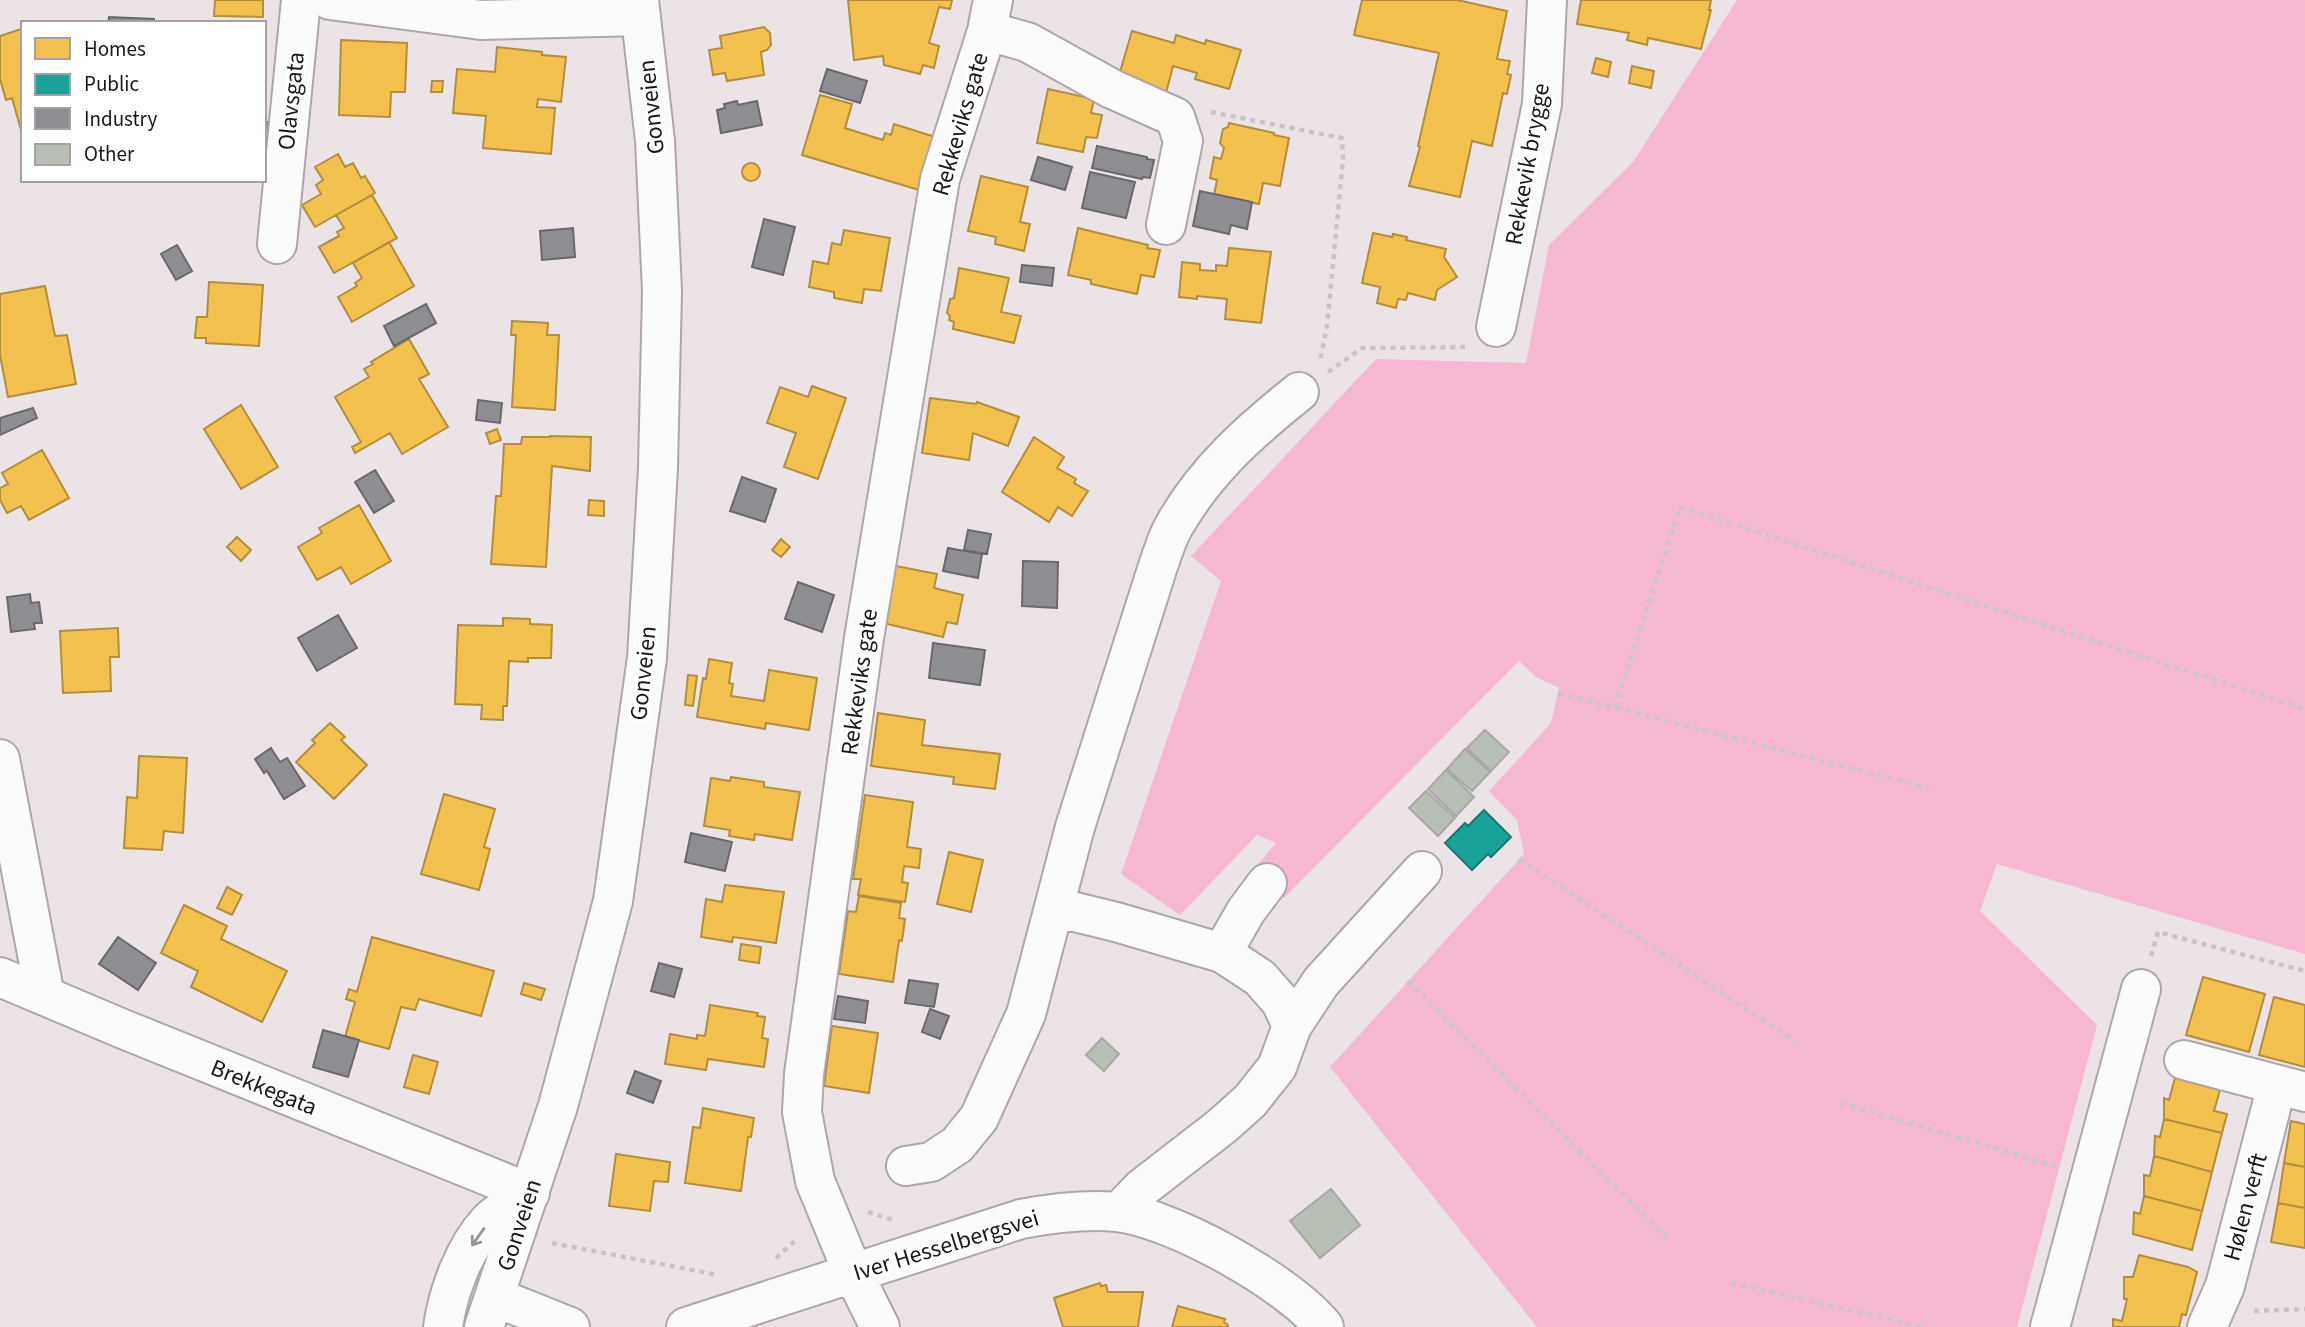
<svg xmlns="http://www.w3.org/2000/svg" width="2305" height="1327" viewBox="0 0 2305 1327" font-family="'Source Sans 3',sans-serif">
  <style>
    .water { fill: #f6b7d3 }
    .homes { fill: #f2c14e; stroke: #b28e3e; stroke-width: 2 }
    .public { fill: #17a398; stroke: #187972; stroke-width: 2 }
    .industry { fill: #8d8d92; stroke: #6b696d; stroke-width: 2 }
    .building { fill: #b8c0b5; stroke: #a9a7a7; stroke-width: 2 }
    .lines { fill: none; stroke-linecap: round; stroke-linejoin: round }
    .minor-casing { stroke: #aea7aa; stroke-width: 42 }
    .path { stroke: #c8c6c6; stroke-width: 4.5; stroke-dasharray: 5 5; stroke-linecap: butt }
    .minor { stroke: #fcfbfb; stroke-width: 38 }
    .oneway { stroke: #979495 }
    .labels { text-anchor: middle; stroke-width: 7; stroke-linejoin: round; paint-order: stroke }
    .street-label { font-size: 24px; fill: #1c1618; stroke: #fff }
  </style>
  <rect width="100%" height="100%" fill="#ece3e7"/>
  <path class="water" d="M 1737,0 L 2305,0 L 2305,954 L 1997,864 L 1980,911 L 2097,1025 L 2017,1327 L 1537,1327 L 1330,1067 L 1524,854 L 1517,820 L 1489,791 L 1551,723 L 1559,688 L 1536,677 L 1519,661 L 1284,898 L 1253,870 L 1276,843 L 1257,835 L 1180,915 L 1121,874 L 1221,581 L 1191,556 L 1376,359 L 1526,363 L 1549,245 L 1633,162 Z"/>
  <path class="homes" d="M 215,0 L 263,0 L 263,17 L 214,16 Z
    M 848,0 L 952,0 L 950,9 L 939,7 L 929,43 L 939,46 L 934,68 L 923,65 L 920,74 L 884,65 L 883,56 L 854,60 Z
    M 1362,0 L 1457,0 L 1507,11 L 1497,59 L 1510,61 L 1507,74 L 1511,75 L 1507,94 L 1503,93 L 1492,146 L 1472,141 L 1460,197 L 1409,186 L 1420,147 L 1418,146 L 1439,53 L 1354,35 Z
    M 1581,0 L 1711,0 L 1709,10 L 1711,10 L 1701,49 L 1648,38 L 1647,45 L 1627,40 L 1629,33 L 1577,24 Z
    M 764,27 L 770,33 L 771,45 L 767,50 L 761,52 L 764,75 L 727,81 L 725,73 L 713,75 L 709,50 L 722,48 L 720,36 Z
    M 21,29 L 23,34 L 21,130 L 12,98 L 6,100 L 0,79 L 0,36 Z
    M 1132,31 L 1174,43 L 1176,35 L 1205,44 L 1206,40 L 1241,50 L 1229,89 L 1195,79 L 1197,73 L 1173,66 L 1165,97 L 1117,82 Z
    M 341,40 L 407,43 L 405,92 L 391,92 L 390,117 L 339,115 Z
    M 497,47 L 542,52 L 542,55 L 566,57 L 561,102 L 538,99 L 537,107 L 555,108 L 551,154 L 483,148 L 486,116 L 453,113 L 457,69 L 495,72 Z
    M 1596,58 L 1611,62 L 1608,77 L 1592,73 Z
    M 1632,66 L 1654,71 L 1651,88 L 1629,83 Z
    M 432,81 L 443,81 L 442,92 L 431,92 Z
    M 1048,89 L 1094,99 L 1091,113 L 1102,115 L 1097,138 L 1086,137 L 1083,152 L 1037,143 Z
    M 820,95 L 852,104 L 845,128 L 883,140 L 885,133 L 891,135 L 894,124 L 935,137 L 919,190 L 802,155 Z
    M 1229,123 L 1274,133 L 1274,135 L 1289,138 L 1280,186 L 1263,183 L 1259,204 L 1214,195 L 1217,180 L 1210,178 L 1214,157 L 1221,159 L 1224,148 L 1220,143 L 1223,129 L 1228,127 Z
    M 338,154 L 345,167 L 353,163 L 361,178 L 365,176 L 375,193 L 315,227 L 302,205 L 321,194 L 316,185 L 323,180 L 315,167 Z
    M742 172a9 9 0 1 1 18 0a9 9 0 1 1-18 0Z
    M 981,176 L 1028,187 L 1020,222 L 1030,224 L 1024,251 L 995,244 L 996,237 L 968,231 Z
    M 372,195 L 397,238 L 334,273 L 319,247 L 339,236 L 337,232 L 344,228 L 336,215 Z
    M 1078,228 L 1148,245 L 1147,248 L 1160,250 L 1154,277 L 1141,275 L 1137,294 L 1091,284 L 1091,280 L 1068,275 Z
    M 844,230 L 890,238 L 881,291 L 864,289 L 862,303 L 834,298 L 834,292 L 809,287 L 813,261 L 828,264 L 832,243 L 841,245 Z
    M 1373,233 L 1392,237 L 1393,234 L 1407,237 L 1406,240 L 1446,249 L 1444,257 L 1457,277 L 1437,290 L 1435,300 L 1408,293 L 1406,300 L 1398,299 L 1396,308 L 1377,303 L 1380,287 L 1362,283 Z
    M 389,242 L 414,286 L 352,322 L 338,297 L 357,286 L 355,283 L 362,278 L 353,263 Z
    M 1229,248 L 1271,252 L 1261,323 L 1225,319 L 1227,299 L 1197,296 L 1197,299 L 1179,297 L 1182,262 L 1200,264 L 1200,270 L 1216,271 L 1216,265 L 1227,266 Z
    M 959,268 L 1009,278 L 1001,312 L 1021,316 L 1014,343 L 953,329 L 954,322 L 949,320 L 950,316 L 947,313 L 950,299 L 954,298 Z
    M 209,282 L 263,285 L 259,346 L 206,343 L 206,338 L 195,338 L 197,317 L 207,317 Z
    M 45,286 L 55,336 L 67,335 L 76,384 L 8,397 L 0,355 L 0,294 Z
    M 512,321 L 548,323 L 547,335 L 559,335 L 555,410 L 512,407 L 516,335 L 511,335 Z
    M 409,339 L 429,374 L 419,379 L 448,427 L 402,454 L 390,433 L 355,453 L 352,447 L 361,442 L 335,397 L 369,377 L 364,369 L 373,364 L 371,362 Z
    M 812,386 L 846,398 L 818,479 L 784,467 L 796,433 L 767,423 L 780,387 L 808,397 Z
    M 930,398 L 976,404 L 977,402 L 1019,417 L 1008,446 L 973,433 L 969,460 L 922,453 Z
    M 241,405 L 278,467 L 241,489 L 204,429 Z
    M 497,429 L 501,440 L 490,444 L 486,433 Z
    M 550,436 L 591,437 L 590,471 L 552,466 L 546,567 L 491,564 L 496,496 L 501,496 L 504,444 L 521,444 L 522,437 L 550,437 Z
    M 1034,437 L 1064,457 L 1057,468 L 1076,479 L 1074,483 L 1088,491 L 1072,516 L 1058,507 L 1049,522 L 1002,492 Z
    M 42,450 L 69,498 L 29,520 L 21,506 L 7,513 L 0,500 L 0,488 L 8,484 L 2,473 Z
    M 589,500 L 604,501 L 604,516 L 588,515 Z
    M 359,505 L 391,561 L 351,584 L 341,567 L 317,580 L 298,547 L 322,533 L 319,528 Z
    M 237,537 L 251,550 L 241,561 L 227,547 Z
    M 781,539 L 790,547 L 781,557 L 772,550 Z
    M 896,566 L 937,574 L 934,588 L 963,595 L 957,624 L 947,622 L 943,637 L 883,623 Z
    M 503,618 L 530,619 L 530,624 L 552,625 L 551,658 L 528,658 L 528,662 L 509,661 L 507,706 L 503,706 L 503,720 L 481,719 L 482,705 L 455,704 L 458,625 L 503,626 Z
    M 118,628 L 119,657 L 110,657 L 111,691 L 63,693 L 60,631 Z
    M 709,659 L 732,663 L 729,683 L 733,684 L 731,696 L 764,701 L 769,670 L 817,678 L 809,730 L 766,723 L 765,729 L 697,717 L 703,678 L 706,679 Z
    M 688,675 L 697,676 L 693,706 L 685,705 Z
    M 878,713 L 925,720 L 922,745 L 1000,754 L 995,789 L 953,784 L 954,777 L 871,766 Z
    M 330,723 L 345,737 L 341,740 L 367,765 L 334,799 L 296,762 L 315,743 L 312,740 Z
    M 139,756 L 187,758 L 183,833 L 164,831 L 162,850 L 124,848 L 127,797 L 137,798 Z
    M 731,777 L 764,782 L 764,787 L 800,792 L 792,840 L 755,834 L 754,840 L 729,836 L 730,830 L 704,826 L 711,778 L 730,781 Z
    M 444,794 L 495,809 L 484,847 L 490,849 L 479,890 L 421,874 Z
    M 865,795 L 913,802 L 907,847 L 921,849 L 919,868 L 904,866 L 902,882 L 908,883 L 905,902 L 858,895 L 861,879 L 853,879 Z
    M 949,852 L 983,860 L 971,912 L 937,904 Z
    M 725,885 L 784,892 L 776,943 L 733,937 L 732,942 L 701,937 L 706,899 L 722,902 Z
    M 227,887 L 242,895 L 232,915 L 217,908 Z
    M 859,896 L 901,903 L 899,918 L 905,919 L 902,941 L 899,940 L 893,982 L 839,974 L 848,911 L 856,912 Z
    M 184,905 L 227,926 L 221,939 L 287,971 L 262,1022 L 191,987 L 198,971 L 161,953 Z
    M 372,937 L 494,971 L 481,1016 L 419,999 L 415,1010 L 401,1007 L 389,1049 L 345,1037 L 355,1002 L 346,999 L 349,989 L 357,992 Z
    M 741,944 L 761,947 L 759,963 L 739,960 Z
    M 2203,977 L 2265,994 L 2249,1052 L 2186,1035 Z
    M 524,983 L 545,989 L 541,1000 L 521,994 Z
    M 2274,997 L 2305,1005 L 2305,1067 L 2259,1055 Z
    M 710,1005 L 758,1013 L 757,1016 L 765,1017 L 762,1038 L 768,1039 L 764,1067 L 708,1059 L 706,1070 L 665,1064 L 670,1034 L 697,1039 L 697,1035 L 705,1036 Z
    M 832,1026 L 878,1033 L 869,1093 L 824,1086 Z
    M 413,1055 L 438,1062 L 429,1094 L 404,1087 Z
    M 2175,1078 L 2220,1090 L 2214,1111 L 2227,1114 L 2222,1133 L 2164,1119 L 2164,1098 L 2169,1100 Z
    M 703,1108 L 754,1118 L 751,1137 L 748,1137 L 741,1191 L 685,1183 L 693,1127 L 700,1128 Z
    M 2164,1119 L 2222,1133 L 2212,1172 L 2154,1156 L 2155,1136 L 2160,1137 Z
    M 2291,1121 L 2305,1124 L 2305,1167 L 2284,1163 Z
    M 616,1154 L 670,1162 L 668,1182 L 654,1181 L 650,1211 L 609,1206 Z
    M 2154,1156 L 2212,1172 L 2202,1211 L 2144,1196 L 2144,1175 L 2150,1176 Z
    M 2284,1163 L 2305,1167 L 2305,1208 L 2278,1203 Z
    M 2144,1196 L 2202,1211 L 2192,1250 L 2133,1234 L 2134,1212 L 2140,1214 Z
    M 2278,1203 L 2305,1208 L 2305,1248 L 2271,1242 Z
    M 2139,1255 L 2188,1267 L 2197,1272 L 2186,1315 L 2182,1314 L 2179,1327 L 2113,1327 L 2113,1319 L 2122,1321 L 2127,1299 L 2124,1299 L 2124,1277 L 2133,1277 Z
    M 1100,1283 L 1101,1286 L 1106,1285 L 1108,1292 L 1143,1292 L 1138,1327 L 1063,1327 L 1054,1298 Z
    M 1178,1306 L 1225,1319 L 1224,1322 L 1228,1325 L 1228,1327 L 1172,1327 Z"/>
  <path class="public" d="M 1484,810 L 1511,837 L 1491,857 L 1488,854 L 1472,870 L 1445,843 L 1465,823 L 1468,826 Z"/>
  <path class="industry" d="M 109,17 L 154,19 L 154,23 L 108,23 Z
    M 827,69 L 867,81 L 860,103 L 820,91 Z
    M 737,101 L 738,105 L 757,101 L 762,125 L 721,133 L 717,110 L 725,108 L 724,104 Z
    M 264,122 L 267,122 L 268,148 L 264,148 Z
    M 1097,146 L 1147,157 L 1147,159 L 1154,160 L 1150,178 L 1143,177 L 1142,179 L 1092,168 Z
    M 1038,157 L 1072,167 L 1065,190 L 1031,180 Z
    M 1090,172 L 1135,182 L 1126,218 L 1082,208 Z
    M 1200,191 L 1252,202 L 1247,229 L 1231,225 L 1229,234 L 1193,226 Z
    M 764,219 L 795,227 L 783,275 L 752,267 Z
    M 573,228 L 575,257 L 542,260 L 540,231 Z
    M 177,245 L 192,271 L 176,280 L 161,254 Z
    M 1022,265 L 1054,268 L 1052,286 L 1020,282 Z
    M 426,304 L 436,323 L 394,346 L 384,326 Z
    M 478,400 L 502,403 L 500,423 L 476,420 Z
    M 33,408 L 37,418 L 0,435 L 0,418 Z
    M 375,470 L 394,501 L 374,513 L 355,482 Z
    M 742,477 L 776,489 L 765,522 L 730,511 Z
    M 968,530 L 991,534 L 987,554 L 964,550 Z
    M 948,548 L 982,554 L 978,578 L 943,571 Z
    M 1023,561 L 1058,562 L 1057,608 L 1022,606 Z
    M 798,582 L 834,595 L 822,632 L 785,619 Z
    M 30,594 L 31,603 L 39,602 L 42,623 L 34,623 L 35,629 L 11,632 L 7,597 Z
    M 338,615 L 357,648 L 317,671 L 298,638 Z
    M 933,643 L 985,650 L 980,685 L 929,678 Z
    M 271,748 L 280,762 L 287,758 L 305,786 L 284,799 L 267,771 L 264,773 L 255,759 Z
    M 691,833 L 732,842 L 725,871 L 685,862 Z
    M 118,937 L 156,963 L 138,990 L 99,964 Z
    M 659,963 L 682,969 L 674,997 L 651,991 Z
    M 909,980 L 938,984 L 934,1007 L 905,1003 Z
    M 838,996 L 868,1001 L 865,1023 L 834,1019 Z
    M 930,1009 L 949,1016 L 940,1039 L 922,1032 Z
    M 323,1030 L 359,1040 L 348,1077 L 313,1067 Z
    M 635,1071 L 661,1081 L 653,1103 L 627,1093 Z"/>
  <path class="building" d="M 1485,730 L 1509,752 L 1491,771 L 1467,748 Z
    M 1465,749 L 1490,772 L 1472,791 L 1447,769 Z
    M 1446,770 L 1474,797 L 1456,816 L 1428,789 Z
    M 1426,791 L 1455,818 L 1438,836 L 1409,808 Z
    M 1102,1038 L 1119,1054 L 1104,1071 L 1086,1055 Z
    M 1331,1189 L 1360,1225 L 1320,1258 L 1290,1221 Z"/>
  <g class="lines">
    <defs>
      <path id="minor" d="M 330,0 L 481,20 L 641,16
        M 987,31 L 1027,42 L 1112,89 L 1175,117 L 1183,141 L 1166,225
        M 277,244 L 301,0
        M 1496,327 L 1542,104 L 1547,0
        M 0,759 L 45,996
        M 1054,912 L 1075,912 L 1116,922 L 1222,953 L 1260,978 L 1281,1002 L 1292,1026
        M 1222,953 L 1246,911 L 1267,883
        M 0,977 L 123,1029 L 530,1193
        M 2184,1060 L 2305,1092
        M 906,1166 L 931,1162 L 957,1145 L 979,1118 L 1026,1014 L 1075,827 L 1158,566 C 1163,552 1167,538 1174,526 C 1205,471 1250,431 1299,392
        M 1119,1212 L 1142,1188 L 1222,1126 L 1250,1101 L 1277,1067 L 1292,1026 L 1321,982 L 1422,871
        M 495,1297 L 570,1327
        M 443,1327 C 448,1292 464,1248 489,1221 C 500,1210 517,1202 530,1193
        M 484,1327 L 558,1106 L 613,901 L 647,658 L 658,468 L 662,291 L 655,141 L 639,0
        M 686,1327 L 1021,1219 C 1053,1213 1085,1209 1117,1212 C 1173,1218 1289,1283 1324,1327
        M 880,1327 L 853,1273 L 815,1181 L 802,1112 L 804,1074 L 864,638 L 940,179 L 987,31 L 993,0
        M 2050,1327 L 2141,989
        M 2207,1327 L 2225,1286 L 2277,1085"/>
    </defs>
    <use href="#minor" class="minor-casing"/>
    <path class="path" d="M 1211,112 L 1342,138 L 1343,159 L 1327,326 L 1320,361
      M 1328,372 L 1362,348 L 1465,347
      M 1558,693 L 1928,788
      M 1615,707 L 1680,507 L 2305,709
      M 1519,859 L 1796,1042
      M 2151,956 L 2158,932 L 2305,971
      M 1408,981 L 1667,1238
      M 1841,1103 L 2055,1166
      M 868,1212 L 893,1220
      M 552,1243 L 718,1275
      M 776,1258 L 798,1238
      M 1731,1283 L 1923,1327
      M 2254,1311 L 2305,1309"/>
    <use href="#minor" class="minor"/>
  </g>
  <defs><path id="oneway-shaft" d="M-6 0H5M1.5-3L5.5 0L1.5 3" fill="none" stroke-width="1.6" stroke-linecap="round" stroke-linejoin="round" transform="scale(1.75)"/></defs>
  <use class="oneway" href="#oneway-shaft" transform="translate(478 1237) rotate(125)"/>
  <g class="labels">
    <g class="street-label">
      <text transform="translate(291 101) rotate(-84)" y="8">Olavsgata</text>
      <text transform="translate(651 107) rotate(-96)" y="8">Gonveien</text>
      <text transform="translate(960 124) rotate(-74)" y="8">Rekkeviks gate</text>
      <text transform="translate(1527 164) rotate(-80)" y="8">Rekkevik brygge</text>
      <text transform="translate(643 673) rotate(-84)" y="8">Gonveien</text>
      <text transform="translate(859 682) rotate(-82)" y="8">Rekkeviks gate</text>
      <text transform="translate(264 1087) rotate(22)" y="8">Brekkegata</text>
      <text transform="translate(2245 1207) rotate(-75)" y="8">Hølen verft</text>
      <text transform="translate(519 1225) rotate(-72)" y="8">Gonveien</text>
      <text transform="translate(946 1245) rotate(-17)" y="8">Iver Hesselbergsvei</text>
    </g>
  </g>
  <rect x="21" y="21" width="245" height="161" fill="#ffffff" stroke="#a4a2a3" stroke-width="2"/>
  <rect x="35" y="38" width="35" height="21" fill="#f2c14e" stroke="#a4a2a3" stroke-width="2"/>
  <text x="84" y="56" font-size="21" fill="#1c1618">Homes</text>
  <rect x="35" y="74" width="35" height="21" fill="#17a398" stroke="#a4a2a3" stroke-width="2"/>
  <text x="84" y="91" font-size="21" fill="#1c1618">Public</text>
  <rect x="35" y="108" width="35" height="21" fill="#8d8d92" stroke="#a4a2a3" stroke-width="2"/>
  <text x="84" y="126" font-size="21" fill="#1c1618">Industry</text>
  <rect x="35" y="144" width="35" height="21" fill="#b8c0b5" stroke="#a4a2a3" stroke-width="2"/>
  <text x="84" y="161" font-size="21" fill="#1c1618">Other</text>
</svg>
